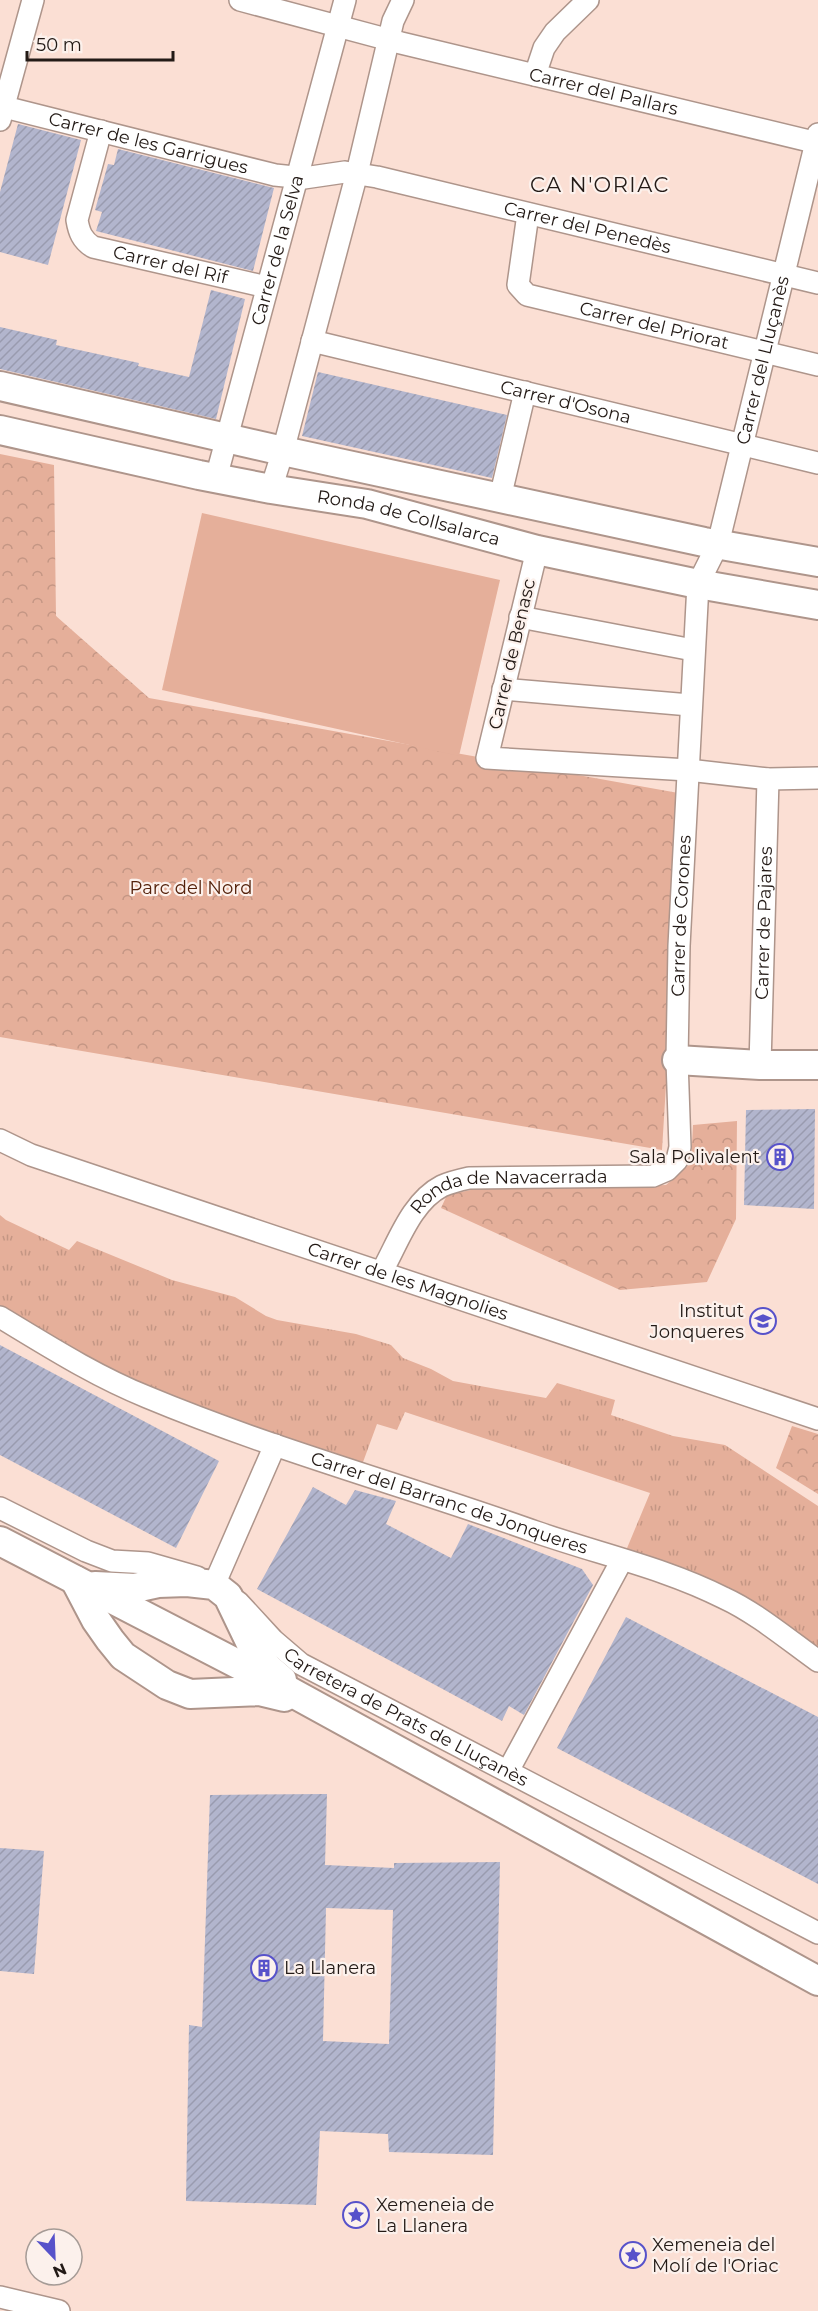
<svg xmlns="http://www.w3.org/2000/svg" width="818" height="2311" viewBox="0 0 818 2311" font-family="Montserrat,sans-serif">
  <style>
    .grass { fill: url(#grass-tufts) }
    .forest { fill: url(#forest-crowns) }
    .pitch { fill: #e5af9a }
    .building { fill: url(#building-hatch); fill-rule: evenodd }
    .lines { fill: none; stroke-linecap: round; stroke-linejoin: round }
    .street-casing { stroke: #ae958b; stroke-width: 24 }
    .secondary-casing { stroke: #ae958b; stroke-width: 32 }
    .street { stroke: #fff; stroke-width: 21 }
    .secondary { stroke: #fff; stroke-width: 28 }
    .labels { text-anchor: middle; stroke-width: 4.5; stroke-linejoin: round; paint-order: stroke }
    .street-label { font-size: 18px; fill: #231a16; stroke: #fcf1ec }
    .park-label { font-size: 18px; fill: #54210a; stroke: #fcf1ec }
    .poi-label { font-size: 18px; fill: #231a16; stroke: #fcf1ec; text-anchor: start }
    .quarter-label { font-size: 21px; letter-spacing: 1.5px; fill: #231a16; stroke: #fcf1ec }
  </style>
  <defs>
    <pattern id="grass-tufts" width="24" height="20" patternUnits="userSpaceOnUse" patternTransform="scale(1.5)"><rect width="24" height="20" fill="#e5af9a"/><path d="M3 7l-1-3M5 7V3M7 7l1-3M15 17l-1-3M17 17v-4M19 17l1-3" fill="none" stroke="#c49684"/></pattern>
    <pattern id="forest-crowns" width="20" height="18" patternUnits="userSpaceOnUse" patternTransform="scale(1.5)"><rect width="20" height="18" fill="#e5af9a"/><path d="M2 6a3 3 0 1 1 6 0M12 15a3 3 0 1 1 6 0" fill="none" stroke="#c49684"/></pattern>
    <pattern id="building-hatch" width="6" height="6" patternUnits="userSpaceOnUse" patternTransform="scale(1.5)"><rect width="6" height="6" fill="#b2b5cd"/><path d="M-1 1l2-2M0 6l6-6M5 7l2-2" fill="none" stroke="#999baf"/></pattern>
  </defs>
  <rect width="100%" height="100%" fill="#fbdfd4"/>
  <path class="grass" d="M 0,1215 L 6,1220 L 69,1250 L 77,1241 L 172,1280 L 235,1297 L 266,1316 L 277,1320 L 356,1334 L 391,1345 L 403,1358 L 431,1369 L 453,1381 L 546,1398 L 557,1383 L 615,1400 L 611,1415 L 673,1436 L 725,1445 L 818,1506 L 818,1649 L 706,1578 L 665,1562 L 625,1553 L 650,1493 L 405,1412 L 397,1430 L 377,1424 L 359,1473 L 146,1397 L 0,1317 Z"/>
  <path class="forest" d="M 0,454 L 54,465 L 56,616 L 149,698 L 684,794 L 662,1150 L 0,1037 Z
    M 737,1121 L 736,1219 L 707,1282 L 620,1290 L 441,1208 L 447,1195 L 485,1187 L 543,1189 L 666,1185 L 691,1163 L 693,1125 Z
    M 792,1426 L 818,1434 L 818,1494 L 776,1468 Z"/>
  <path class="pitch" d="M 202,513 L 500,580 L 459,756 L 162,690 Z"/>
  <path class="building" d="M 18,124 L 81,140 L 48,265 L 0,252 L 0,192 Z
    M 118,149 L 274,188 L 253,271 L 96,231 L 102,212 L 95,210 L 108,164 L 114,165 Z
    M 211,290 L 245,299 L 216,419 L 0,369 L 0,327 L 57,340 L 56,345 L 139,363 L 138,366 L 189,377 Z
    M 318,372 L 507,415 L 492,478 L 302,436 Z
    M 815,1109 L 814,1209 L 744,1205 L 746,1110 Z
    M 0,1345 L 219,1461 L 176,1548 L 0,1455 Z
    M 313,1487 L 346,1505 L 355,1490 L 396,1501 L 386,1524 L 451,1558 L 468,1524 L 582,1569 L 593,1585 L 524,1715 L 509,1706 L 502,1721 L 257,1589 Z
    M 626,1617 L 818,1717 L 818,1884 L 557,1748 Z
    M 327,1794 L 325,1865 L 394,1868 L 394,1863 L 500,1862 L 493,2155 L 389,2152 L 388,2134 L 320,2131 L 316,2205 L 186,2201 L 189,2025 L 202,2027 L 210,1795 ZM 326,1908 L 393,1910 L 389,2044 L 323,2041 Z
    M 0,1848 L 44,1851 L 34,1974 L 0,1971 Z"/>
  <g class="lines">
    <defs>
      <g id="street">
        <path id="s1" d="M 240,0 L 401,43 L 818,143"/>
        <path d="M 535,75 L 544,48 L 555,32 L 588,0"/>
        <path id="s2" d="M 0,106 L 275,175 L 304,178 L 345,172 L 377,177 L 818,283"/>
        <path d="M 0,120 L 33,0"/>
        <path id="s3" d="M 101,131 L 77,220 C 79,232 82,240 93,247 L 267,287"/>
        <path id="s4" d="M 528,214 L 518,285 L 527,295 L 818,365"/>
        <path id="s5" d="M 312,341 L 818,463"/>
        <path id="s6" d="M 216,478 L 345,0"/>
        <path d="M 271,489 L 283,451 L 357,173 L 393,21 L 403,0"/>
        <path d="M 500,498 L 525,392"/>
        <path d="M 537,550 L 487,758 L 688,770 L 768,779 L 818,778"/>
        <path d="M 520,617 L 693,650"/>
        <path d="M 503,689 L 690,705"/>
        <path id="s7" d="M 760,1065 L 768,779"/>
        <path id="s8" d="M 0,1140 L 31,1155 L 818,1419"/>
        <path id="s9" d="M 382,1271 C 398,1243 411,1202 442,1186 C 451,1182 460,1180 469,1178 L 653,1176 L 667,1170 L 677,1160 L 680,1147 L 677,1060 L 679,946 L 698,584 L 718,544 L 818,134"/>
        <path id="s10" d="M 0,1317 C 48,1346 95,1376 147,1397 C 274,1450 407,1486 536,1532 C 599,1554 665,1568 724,1598 C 755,1612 790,1641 818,1661"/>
        <path d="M 0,1508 L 86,1551 L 112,1561 L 148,1563 L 197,1577"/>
        <path d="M 214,1585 L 275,1445"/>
        <path id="s11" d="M 238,1602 L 273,1640 L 301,1664 L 818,1933"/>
        <path d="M 508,1771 L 622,1560"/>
        <path d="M 0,2297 L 59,2311"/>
      </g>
      <g id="secondary">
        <path d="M 0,386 L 283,451 L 704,542 L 818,562"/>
        <path id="s12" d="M 0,430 L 199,475 L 271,489 L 367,504 L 537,550 L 698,584 L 818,605"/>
        <path d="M 677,1060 L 760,1065 L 818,1065"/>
        <path d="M 0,1541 L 280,1686 L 818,1981"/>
        <path d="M 75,1580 L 96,1620 L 110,1640 L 123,1656 L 167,1685 L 190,1694 L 259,1691 L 284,1697"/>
        <path d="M 95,1586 L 135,1588 L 158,1583 L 187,1582 L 214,1585 L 228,1596 L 252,1646 L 267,1667 L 282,1680"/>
      </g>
    </defs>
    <use href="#street" class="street-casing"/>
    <use href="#secondary" class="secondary-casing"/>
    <use href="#street" class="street"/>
    <use href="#secondary" class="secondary"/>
  </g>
  <defs>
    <symbol id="building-ring" viewBox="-11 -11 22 22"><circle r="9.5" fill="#fcf1ec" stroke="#5752ca" stroke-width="1.5"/><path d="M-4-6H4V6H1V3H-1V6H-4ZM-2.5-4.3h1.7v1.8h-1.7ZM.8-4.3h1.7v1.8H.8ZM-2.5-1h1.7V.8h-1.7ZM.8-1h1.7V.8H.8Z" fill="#5752ca"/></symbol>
    <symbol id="school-ring" viewBox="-11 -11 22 22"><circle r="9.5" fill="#fcf1ec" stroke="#5752ca" stroke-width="1.5"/><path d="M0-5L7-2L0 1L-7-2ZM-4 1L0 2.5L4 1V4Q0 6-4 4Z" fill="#5752ca"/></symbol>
    <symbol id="sight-ring" viewBox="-11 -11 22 22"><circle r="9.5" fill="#fcf1ec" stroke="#5752ca" stroke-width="1.5"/><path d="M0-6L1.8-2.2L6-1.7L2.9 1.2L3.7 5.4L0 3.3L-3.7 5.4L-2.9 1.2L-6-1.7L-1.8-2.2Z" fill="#5752ca"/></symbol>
  </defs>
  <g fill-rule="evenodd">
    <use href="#building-ring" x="765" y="1142" width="30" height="30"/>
    <use href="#school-ring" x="748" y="1306" width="30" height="30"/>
    <use href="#building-ring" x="249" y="1953" width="30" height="30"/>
    <use href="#sight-ring" x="341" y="2200" width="30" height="30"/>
    <use href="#sight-ring" x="618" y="2240" width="30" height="30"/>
  </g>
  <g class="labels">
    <g class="street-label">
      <text dy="6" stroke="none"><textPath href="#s1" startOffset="375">Carrer del Pallars</textPath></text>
      <text dy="6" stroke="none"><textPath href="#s2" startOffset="153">Carrer de les Garrigues</textPath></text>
      <text dy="6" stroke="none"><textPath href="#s2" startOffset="603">Carrer del Penedès</textPath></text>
      <text dy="6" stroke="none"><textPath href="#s6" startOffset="236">Carrer de la Selva</textPath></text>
      <text dy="6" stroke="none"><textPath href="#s3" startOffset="204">Carrer del Rif</textPath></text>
      <text dy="6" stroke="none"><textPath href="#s4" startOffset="216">Carrer del Priorat</textPath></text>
      <text dy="6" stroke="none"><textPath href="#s9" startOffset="1158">Carrer del Lluçanès</textPath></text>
      <text dy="6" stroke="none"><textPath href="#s5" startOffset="261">Carrer d'Osona</textPath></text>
      <text dy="6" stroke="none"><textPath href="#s12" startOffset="418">Ronda de Collsalarca</textPath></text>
      <text transform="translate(512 654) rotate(-77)" y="6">Carrer de Benasc</text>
      <text dy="6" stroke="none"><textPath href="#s9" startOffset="592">Carrer de Corones</textPath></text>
      <text dy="6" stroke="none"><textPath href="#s7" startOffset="142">Carrer de Pajares</textPath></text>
      <text dy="6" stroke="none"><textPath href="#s9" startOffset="170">Ronda de Navacerrada</textPath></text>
      <text dy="6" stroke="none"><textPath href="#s8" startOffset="432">Carrer de les Magnolies</textPath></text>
      <text dy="6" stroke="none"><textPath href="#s10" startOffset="488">Carrer del Barranc de Jonqueres</textPath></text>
      <text dy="6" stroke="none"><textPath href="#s11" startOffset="206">Carretera de Prats de Lluçanès</textPath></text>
    </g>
    <g class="park-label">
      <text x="191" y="894">Parc del Nord</text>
    </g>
    <g class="poi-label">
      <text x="760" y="1163" text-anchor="end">Sala Polivalent</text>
      <text x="744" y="1317" text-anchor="end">Institut<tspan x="744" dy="21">Jonqueres</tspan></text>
      <text x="284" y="1974">La Llanera</text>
      <text x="376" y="2211">Xemeneia de<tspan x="376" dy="21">La Llanera</tspan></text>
      <text x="652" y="2251">Xemeneia del<tspan x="652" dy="21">Molí de l'Oriac</tspan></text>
    </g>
    <g class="quarter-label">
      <text x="600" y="192">CA N'ORIAC</text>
    </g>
  </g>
  <g transform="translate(54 2257) rotate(157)"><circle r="28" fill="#fcf1ec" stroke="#a59b96" stroke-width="1.5"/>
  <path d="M0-4.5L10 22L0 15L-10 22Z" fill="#5752ca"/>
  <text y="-9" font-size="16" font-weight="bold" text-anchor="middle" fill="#231a16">N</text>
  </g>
  <path d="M27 51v9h146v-9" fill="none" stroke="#231a16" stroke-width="3"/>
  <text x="36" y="51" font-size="18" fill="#231a16" stroke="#fcf1ec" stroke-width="4.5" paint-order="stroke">50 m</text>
</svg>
